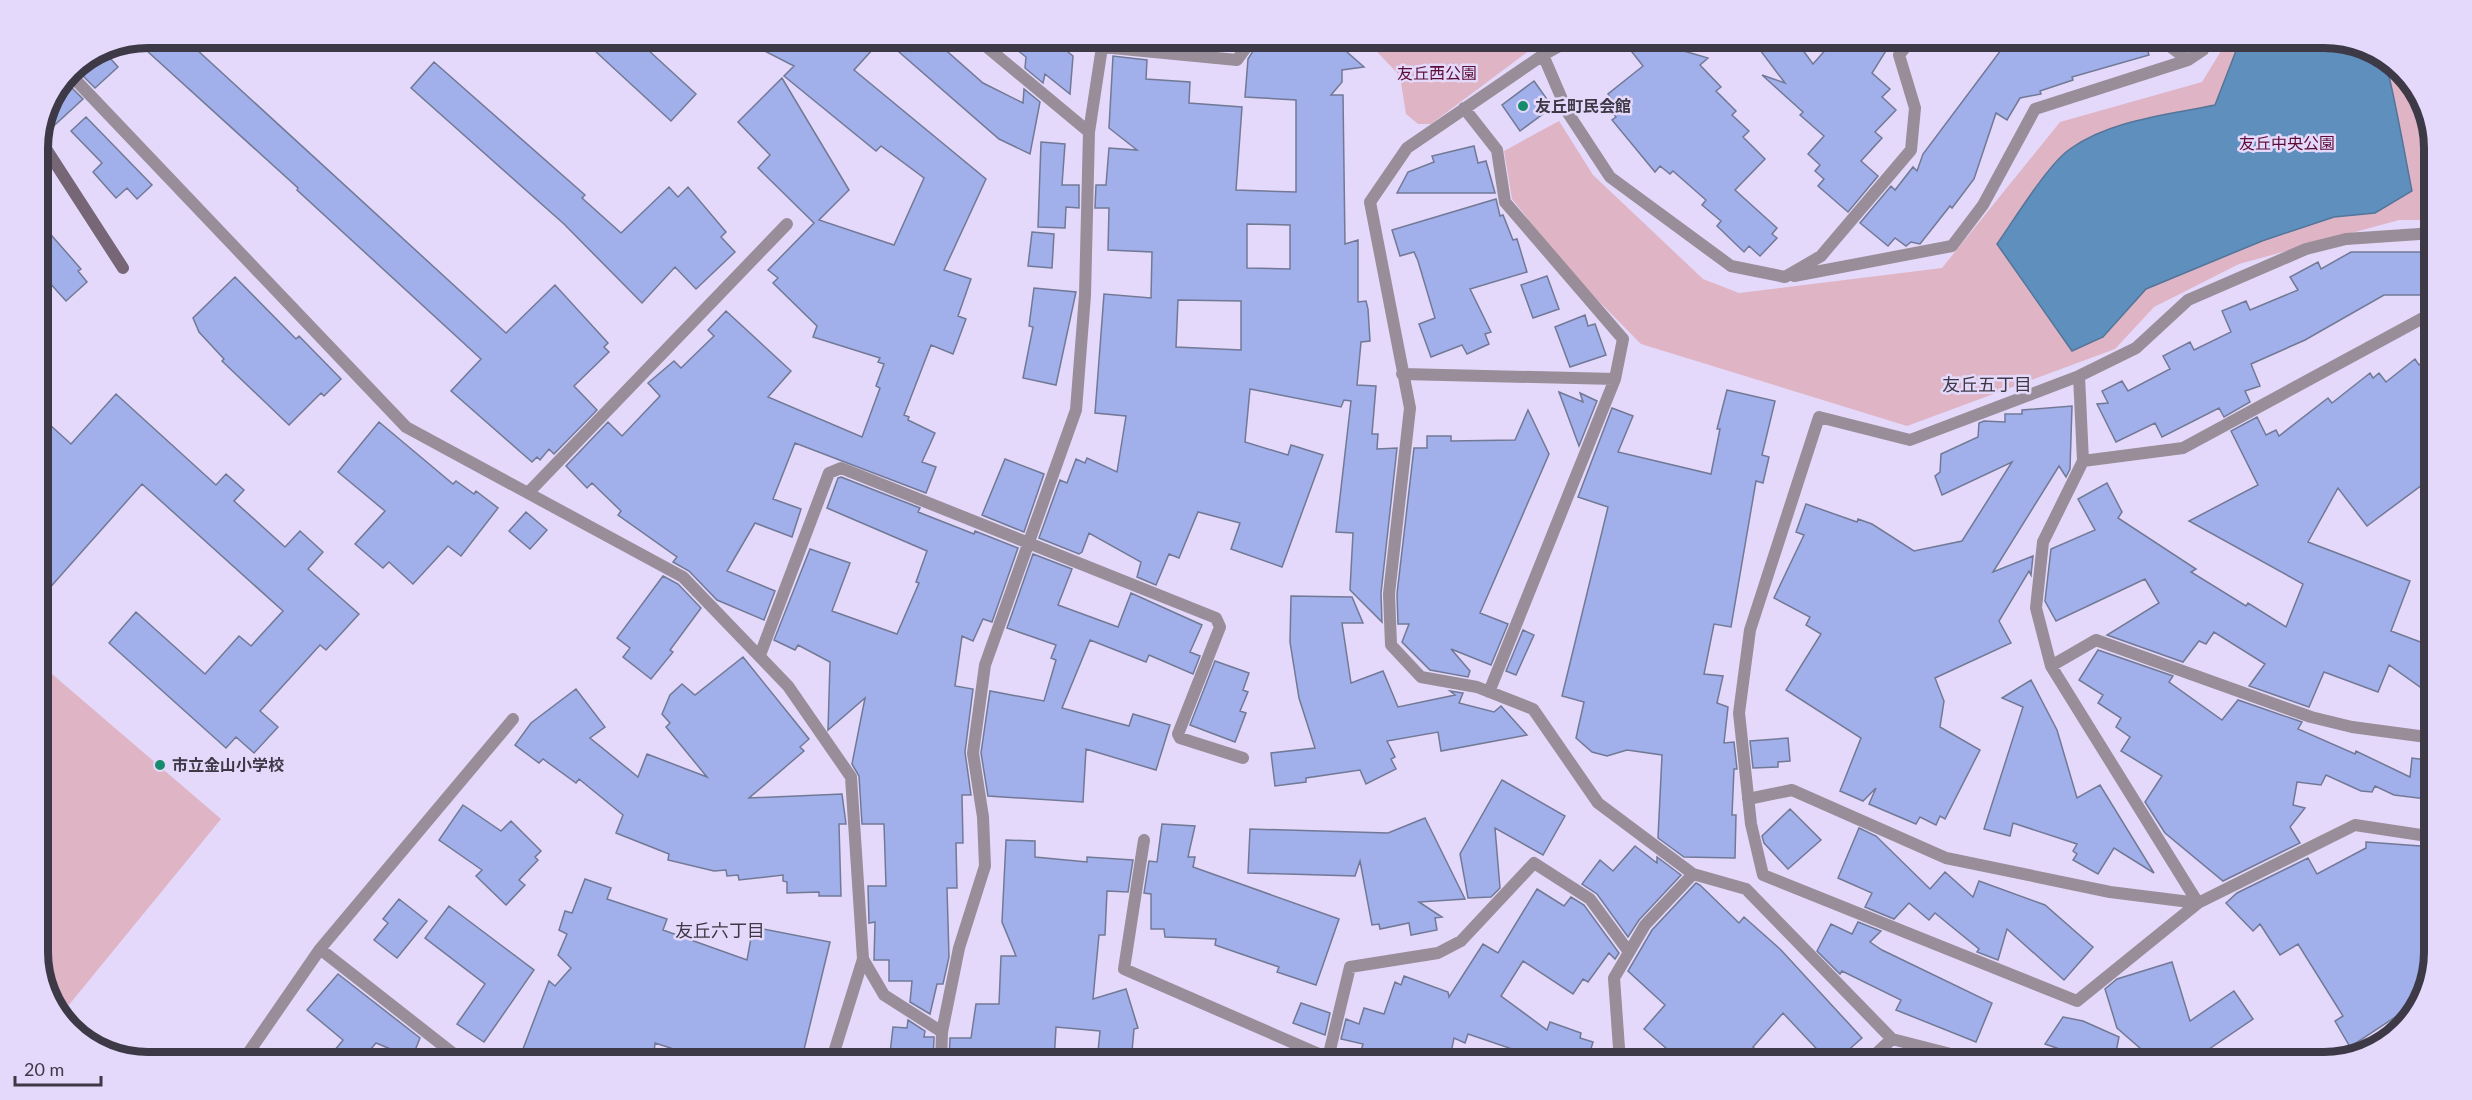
<svg xmlns="http://www.w3.org/2000/svg" width="2472" height="1100" viewBox="0 0 2472 1100" font-family="Lato,'Noto Sans JP',sans-serif">
  <style>
    .green { fill: #dfb4c5 }
    .water { fill: #5e8fbd; stroke: #547599; stroke-width: 1.5 }
    .building { fill: #a1afea; stroke: #727996; stroke-width: 1.5; fill-rule: evenodd }
    .lines { fill: none; stroke-linecap: round; stroke-linejoin: round }
    .street { stroke: #988d98; stroke-width: 12 }
    .secondary { stroke: #766676; stroke-width: 12 }
    .poi-dot { fill: #178c6d; stroke: #e4d9fa; stroke-width: 2 }
    .labels { text-anchor: middle; stroke-width: 5; stroke-linejoin: round; paint-order: stroke }
    .park-label { font-size: 16px; fill: #5b0d38; stroke: #e4d9fa }
    .poi-label { font-size: 16px; font-weight: bold; fill: #3d3946; stroke: #e4d9fa; text-anchor: start }
    .neighbourhood-label { font-size: 18px; fill: #3d3946; stroke: #e4d9fa }
    .rim { fill: none; stroke: #3d3946; stroke-width: 8 }
  </style>
  <rect width="100%" height="100%" fill="#e4d9fa"/>
  <path class="green" d="M 1364,38 L 1546,38 L 1431,124 L 1418,124 L 1406,114 L 1400,76 Z
    M 2229,38 L 2324,38 L 2366,46 L 2416,87 L 2434,141 L 2434,220 L 2399,220 L 2239,264 L 2154,307 L 2115,349 L 1907,426 L 1641,344 L 1570,272 L 1512,199 L 1504,151 L 1559,121 L 1593,175 L 1703,279 L 1739,293 L 1942,268 L 2060,122 L 2202,82 Z
    M 38,662 L 221,819 L 59,1017 L 38,959 Z"/>
  <path class="water" d="M 2241,38 C 2278,37 2358,29 2384,60 C 2390,69 2408,172 2412,191 L 2375,213 L 2334,217 L 2262,241 L 2146,289 L 2103,337 L 2072,351 L 1997,244 C 2014,220 2048,164 2070,149 C 2110,120 2168,115 2215,105 Z"/>
  <path class="building" d="M 148,38 L 184,38 L 506,333 L 555,285 L 608,343 L 604,347 L 609,352 L 574,386 L 597,410 L 554,454 L 549,449 L 540,460 L 537,457 L 532,462 L 451,391 L 481,359 L 297,190 L 298,188 L 135,40 Z
    M 581,38 L 635,38 L 696,94 L 671,121 Z
    M 739,38 L 883,38 L 854,70 L 986,179 L 944,270 L 971,279 L 958,316 L 966,319 L 953,354 L 931,345 L 904,415 L 909,417 L 908,420 L 935,433 L 922,462 L 936,467 L 926,493 L 795,443 L 773,499 L 801,509 L 792,537 L 755,523 L 727,571 L 775,591 L 764,620 L 717,600 L 689,571 L 673,562 L 677,557 L 618,515 L 621,511 L 592,483 L 587,488 L 566,466 L 608,422 L 622,436 L 660,396 L 648,383 L 674,361 L 681,368 L 714,336 L 708,330 L 726,311 L 791,371 L 768,397 L 862,437 L 880,388 L 876,386 L 884,364 L 878,362 L 880,358 L 813,337 L 817,326 L 773,283 L 778,278 L 768,270 L 814,223 L 758,168 L 770,155 L 738,122 L 782,78 L 849,190 L 819,220 L 894,245 L 924,178 L 881,146 L 876,151 L 784,76 L 794,66 Z
    M 883,38 L 932,38 L 983,83 L 1023,103 L 1024,89 L 1040,102 L 1030,154 L 999,139 Z
    M 1002,38 L 1051,38 L 1073,56 L 1070,94 L 1045,74 L 1043,83 L 1025,68 L 1026,57 Z
    M 1261,38 L 1331,38 L 1364,67 L 1342,70 L 1342,82 L 1331,95 L 1343,95 L 1345,244 L 1358,240 L 1358,302 L 1366,301 L 1368,309 L 1370,341 L 1361,342 L 1357,385 L 1376,386 L 1372,434 L 1378,434 L 1377,449 L 1397,448 L 1381,593 L 1382,622 L 1350,590 L 1353,533 L 1336,532 L 1351,401 L 1344,400 L 1341,407 L 1250,389 L 1245,442 L 1288,455 L 1291,445 L 1323,455 L 1282,567 L 1231,549 L 1240,523 L 1198,512 L 1179,558 L 1169,554 L 1156,585 L 1137,577 L 1141,562 L 1089,533 L 1082,552 L 1079,554 L 1039,538 L 1060,480 L 1067,483 L 1076,459 L 1085,463 L 1087,458 L 1117,472 L 1126,416 L 1095,413 L 1104,294 L 1151,298 L 1152,252 L 1108,250 L 1109,208 L 1095,208 L 1096,185 L 1106,185 L 1109,148 L 1137,150 L 1109,128 L 1113,56 L 1147,60 L 1146,79 L 1190,82 L 1189,103 L 1242,107 L 1236,190 L 1296,192 L 1296,100 L 1245,97 L 1248,59 ZM 1247,224 L 1290,225 L 1290,269 L 1247,268 ZM 1178,300 L 1241,301 L 1241,350 L 1176,347 Z
    M 1621,38 L 1674,38 L 1684,51 L 1708,58 L 1700,65 L 1721,87 L 1716,91 L 1736,111 L 1732,115 L 1749,131 L 1743,137 L 1765,159 L 1735,190 L 1777,228 L 1772,234 L 1777,238 L 1760,256 L 1749,246 L 1744,252 L 1717,226 L 1721,221 L 1702,205 L 1706,200 L 1673,171 L 1670,174 L 1660,166 L 1655,172 L 1612,120 L 1616,117 L 1609,108 L 1615,104 L 1608,94 L 1643,66 Z
    M 1751,38 L 1794,38 L 1813,64 L 1836,38 L 1894,38 L 1872,73 L 1890,89 L 1882,97 L 1896,110 L 1875,132 L 1882,138 L 1861,161 L 1878,176 L 1848,212 L 1818,186 L 1824,179 L 1815,171 L 1820,165 L 1808,154 L 1824,136 L 1800,115 L 1803,112 L 1762,75 L 1785,83 Z
    M 2010,38 L 2144,38 L 2149,55 L 2072,77 L 2073,80 L 2040,91 L 2041,94 L 2020,98 L 2007,120 L 1996,113 L 1974,179 L 1952,208 L 1950,206 L 1920,244 L 1911,242 L 1906,246 L 1895,238 L 1888,246 L 1860,223 L 1891,186 L 1895,190 L 1913,167 L 1917,171 L 1923,154 Z
    M 102,49 L 118,67 L 95,88 L 74,67 Z
    M 434,62 L 585,195 L 582,198 L 621,233 L 669,187 L 678,197 L 688,187 L 726,232 L 721,237 L 735,252 L 696,289 L 675,267 L 642,303 L 564,224 L 411,88 Z
    M 65,81 L 83,99 L 46,133 L 43,131 Z
    M 1534,81 L 1549,102 L 1543,106 L 1547,111 L 1520,131 L 1502,105 Z
    M 86,117 L 152,185 L 137,199 L 127,188 L 116,198 L 93,172 L 102,163 L 71,131 Z
    M 1041,142 L 1065,144 L 1062,185 L 1079,185 L 1079,208 L 1066,207 L 1065,228 L 1038,227 Z
    M 1474,146 L 1478,163 L 1486,161 L 1495,193 L 1397,193 L 1408,172 L 1434,162 L 1432,156 Z
    M 1496,199 L 1500,216 L 1503,215 L 1513,240 L 1517,239 L 1527,272 L 1470,289 L 1491,332 L 1485,334 L 1489,344 L 1467,354 L 1462,345 L 1431,357 L 1419,324 L 1435,318 L 1418,261 L 1414,252 L 1400,256 L 1392,230 Z
    M 38,220 L 81,269 L 78,271 L 87,282 L 66,301 L 38,270 Z
    M 1032,232 L 1054,234 L 1052,268 L 1028,266 Z
    M 2351,252 L 2434,252 L 2434,295 L 2384,295 L 2305,340 L 2251,364 L 2260,386 L 2245,391 L 2250,402 L 2224,417 L 2219,408 L 2162,437 L 2155,423 L 2116,442 L 2097,404 L 2108,403 L 2102,391 L 2122,381 L 2128,391 L 2170,369 L 2163,356 L 2190,342 L 2194,350 L 2231,332 L 2222,311 L 2246,301 L 2250,310 L 2298,290 L 2290,277 L 2318,262 L 2321,269 Z
    M 1547,276 L 1559,309 L 1533,318 L 1521,285 Z
    M 235,277 L 296,339 L 299,336 L 341,379 L 324,396 L 321,393 L 289,425 L 222,361 L 224,359 L 199,332 L 193,318 Z
    M 1034,288 L 1076,292 L 1056,385 L 1023,378 L 1033,327 L 1029,326 Z
    M 1585,315 L 1588,326 L 1595,324 L 1606,355 L 1570,367 L 1555,327 Z
    M 2434,352 L 2434,476 L 2367,526 L 2338,488 L 2308,542 L 2410,581 L 2391,631 L 2434,647 L 2434,697 L 2389,665 L 2378,692 L 2324,672 L 2309,707 L 2249,686 L 2265,664 L 2214,632 L 2206,644 L 2199,641 L 2183,662 L 2107,635 L 2159,603 L 2145,579 L 2056,621 L 2045,601 L 2051,549 L 2095,530 L 2078,499 L 2107,483 L 2122,512 L 2118,518 L 2196,569 L 2191,572 L 2246,606 L 2248,603 L 2286,627 L 2303,584 L 2189,521 L 2258,485 L 2231,431 L 2257,417 L 2266,435 L 2276,430 L 2279,436 L 2328,398 L 2332,403 L 2370,373 L 2373,378 L 2379,373 L 2386,382 L 2415,359 L 2419,365 Z
    M 1727,390 L 1775,401 L 1762,455 L 1769,457 L 1763,483 L 1756,481 L 1731,627 L 1714,624 L 1704,674 L 1723,676 L 1717,703 L 1728,707 L 1724,743 L 1734,742 L 1737,769 L 1734,769 L 1732,815 L 1736,815 L 1735,858 L 1684,857 L 1658,838 L 1662,755 L 1627,750 L 1607,756 L 1592,752 L 1576,738 L 1584,702 L 1562,696 L 1608,507 L 1578,497 L 1612,408 L 1633,416 L 1618,452 L 1711,474 L 1720,429 L 1717,429 Z
    M 1559,392 L 1583,402 L 1580,393 L 1597,401 L 1579,446 Z
    M 116,394 L 216,485 L 226,474 L 244,490 L 234,501 L 285,547 L 300,531 L 323,552 L 308,569 L 359,614 L 326,650 L 320,645 L 260,711 L 278,727 L 254,753 L 236,737 L 226,748 L 109,643 L 136,612 L 205,674 L 239,636 L 251,646 L 283,611 L 142,484 L 38,601 L 38,437 L 49,424 L 71,444 Z
    M 2072,406 L 2070,469 L 2066,477 L 2059,466 L 1993,572 L 2033,556 L 2031,575 L 2029,571 L 1999,621 L 2011,643 L 1935,678 L 1944,701 L 1940,727 L 1980,750 L 1945,819 L 1940,816 L 1936,825 L 1920,817 L 1916,824 L 1869,804 L 1876,788 L 1863,801 L 1840,791 L 1861,738 L 1786,690 L 1821,634 L 1806,625 L 1810,617 L 1774,598 L 1804,535 L 1796,532 L 1806,504 L 1857,522 L 1858,519 L 1872,524 L 1914,551 L 1962,541 L 2012,462 L 1942,495 L 1935,476 L 1940,472 L 1941,454 L 1978,437 L 1979,423 L 1984,421 L 2005,422 L 2005,414 L 2022,414 L 2022,410 Z
    M 1528,410 L 1549,454 L 1480,613 L 1508,624 L 1491,665 L 1451,649 L 1470,671 L 1468,677 L 1430,670 L 1402,642 L 1409,624 L 1398,624 L 1397,594 L 1414,448 L 1427,448 L 1427,436 L 1451,436 L 1451,441 L 1515,440 Z
    M 379,422 L 453,484 L 456,481 L 474,494 L 476,491 L 498,508 L 461,556 L 448,546 L 413,584 L 389,562 L 383,568 L 355,544 L 385,511 L 338,472 Z
    M 1005,459 L 1044,474 L 1024,532 L 982,515 Z
    M 841,477 L 920,508 L 918,512 L 974,534 L 975,531 L 1018,548 L 992,622 L 983,619 L 973,641 L 962,636 L 955,686 L 973,689 L 965,752 L 971,795 L 962,795 L 963,843 L 956,843 L 957,888 L 947,888 L 949,957 L 943,984 L 937,984 L 930,1014 L 910,1002 L 912,981 L 889,981 L 889,960 L 874,960 L 875,922 L 869,923 L 868,886 L 886,886 L 884,824 L 862,824 L 859,776 L 852,764 L 865,698 L 828,730 L 830,662 L 798,645 L 795,650 L 774,640 L 810,549 L 850,563 L 832,611 L 897,634 L 919,583 L 916,582 L 927,551 L 827,508 L 838,478 Z
    M 526,512 L 547,530 L 530,549 L 509,531 Z
    M 1033,554 L 1072,569 L 1058,605 L 1118,627 L 1131,593 L 1202,625 L 1190,652 L 1200,656 L 1193,674 L 1149,655 L 1146,662 L 1090,640 L 1062,708 L 1129,726 L 1133,714 L 1170,725 L 1156,770 L 1086,749 L 1083,802 L 988,796 L 981,753 L 990,691 L 1044,701 L 1056,660 L 1051,658 L 1056,645 L 1007,628 Z
    M 663,576 L 678,584 L 701,608 L 670,650 L 673,652 L 651,679 L 623,657 L 630,648 L 617,638 Z
    M 1291,596 L 1352,597 L 1363,623 L 1342,623 L 1351,683 L 1383,671 L 1398,707 L 1455,695 L 1450,691 L 1463,693 L 1459,703 L 1494,712 L 1501,706 L 1527,735 L 1441,751 L 1438,732 L 1387,741 L 1395,757 L 1391,759 L 1396,769 L 1366,784 L 1360,770 L 1306,778 L 1306,782 L 1275,786 L 1271,753 L 1315,748 L 1299,698 L 1290,642 Z
    M 1523,630 L 1534,635 L 1516,675 L 1506,671 Z
    M 2098,650 L 2173,676 L 2169,682 L 2222,720 L 2238,700 L 2302,722 L 2298,729 L 2355,754 L 2356,751 L 2410,777 L 2412,758 L 2434,761 L 2434,800 L 2394,795 L 2375,786 L 2372,792 L 2361,791 L 2326,775 L 2321,785 L 2297,782 L 2293,805 L 2305,808 L 2290,827 L 2300,843 L 2223,881 L 2165,833 L 2145,802 L 2162,776 L 2121,751 L 2130,737 L 2116,727 L 2121,718 L 2098,703 L 2103,695 L 2079,680 Z
    M 743,657 L 809,739 L 800,747 L 804,751 L 749,798 L 842,794 L 846,824 L 839,824 L 841,896 L 819,896 L 819,892 L 787,893 L 787,882 L 783,881 L 783,875 L 739,880 L 738,875 L 727,876 L 726,870 L 714,871 L 668,860 L 669,854 L 616,833 L 623,815 L 579,779 L 576,783 L 543,759 L 539,763 L 515,745 L 531,723 L 576,689 L 605,727 L 590,738 L 638,777 L 647,754 L 707,777 L 666,727 L 670,723 L 662,714 L 670,695 L 682,684 L 695,695 Z
    M 1215,661 L 1249,673 L 1243,690 L 1248,692 L 1240,711 L 1246,713 L 1235,742 L 1190,725 Z
    M 2031,680 L 2057,730 L 2077,798 L 2100,785 L 2154,873 L 2114,848 L 2098,874 L 2073,860 L 2077,854 L 2073,851 L 2077,844 L 2013,823 L 2010,836 L 1984,829 L 2023,707 L 2002,698 Z
    M 1788,738 L 1790,761 L 1778,762 L 1778,767 L 1753,768 L 1750,741 Z
    M 1502,780 L 1565,816 L 1543,855 L 1495,828 L 1500,888 L 1491,897 L 1468,898 L 1460,854 Z
    M 463,805 L 501,831 L 511,821 L 541,851 L 535,857 L 538,860 L 519,880 L 525,885 L 506,905 L 476,876 L 482,870 L 439,840 Z
    M 1790,809 L 1821,840 L 1788,869 L 1764,843 L 1762,836 Z
    M 1425,818 L 1465,899 L 1419,902 L 1442,917 L 1435,918 L 1437,930 L 1411,935 L 1409,923 L 1380,929 L 1379,924 L 1372,925 L 1360,861 L 1355,876 L 1248,873 L 1250,829 L 1388,833 Z
    M 1162,824 L 1195,826 L 1188,857 L 1195,857 L 1193,867 L 1339,919 L 1316,985 L 1277,972 L 1279,967 L 1215,945 L 1216,939 L 1165,937 L 1164,929 L 1151,929 L 1151,894 L 1144,893 L 1149,861 L 1157,862 Z
    M 1859,828 L 1876,836 L 1930,889 L 1945,872 L 1973,897 L 1979,881 L 2045,905 L 2093,947 L 2064,980 L 2007,929 L 1998,960 L 1977,952 L 1979,949 L 1935,913 L 1929,920 L 1909,903 L 1894,919 L 1865,907 L 1872,893 L 1838,878 Z
    M 1006,840 L 1035,841 L 1035,857 L 1087,862 L 1087,857 L 1133,860 L 1128,892 L 1107,891 L 1105,935 L 1099,935 L 1093,999 L 1126,989 L 1138,1028 L 1134,1029 L 1131,1062 L 1097,1062 L 1100,1031 L 1056,1027 L 1054,1062 L 949,1062 L 950,1038 L 971,1038 L 976,1004 L 999,1004 L 1001,956 L 1016,956 L 1002,922 Z
    M 2366,842 L 2434,847 L 2434,952 L 2426,994 L 2421,1000 L 2350,1047 L 2335,1021 L 2343,1016 L 2298,944 L 2280,955 L 2260,924 L 2253,931 L 2226,903 L 2237,893 L 2308,858 L 2317,874 L 2366,848 Z
    M 1635,846 L 1657,863 L 1657,857 L 1681,875 L 1639,920 L 1628,937 L 1597,894 L 1582,884 L 1600,860 L 1613,871 Z
    M 585,879 L 611,888 L 607,899 L 667,919 L 663,930 L 747,960 L 753,927 L 830,942 L 801,1062 L 714,1062 L 655,1043 L 653,1062 L 518,1062 L 549,981 L 555,986 L 571,968 L 558,955 L 567,934 L 559,930 L 565,911 L 572,913 Z
    M 1696,883 L 1700,885 L 1739,923 L 1744,917 L 1781,950 L 1862,1038 L 1835,1062 L 1829,1062 L 1783,1013 L 1753,1047 L 1769,1062 L 1682,1062 L 1644,1029 L 1665,1005 L 1628,971 L 1652,930 Z
    M 1537,889 L 1564,906 L 1571,897 L 1584,905 L 1619,953 L 1615,959 L 1609,953 L 1588,982 L 1583,979 L 1573,994 L 1523,961 L 1501,996 L 1547,1030 L 1550,1022 L 1581,1033 L 1580,1038 L 1593,1042 L 1587,1062 L 1550,1062 L 1468,1034 L 1465,1043 L 1454,1038 L 1449,1062 L 1372,1062 L 1360,1054 L 1363,1044 L 1341,1039 L 1346,1019 L 1359,1024 L 1364,1008 L 1384,1014 L 1395,982 L 1401,985 L 1404,976 L 1448,992 L 1449,997 L 1483,944 L 1498,953 Z
    M 399,899 L 427,921 L 397,958 L 374,940 L 388,923 L 383,919 Z
    M 449,906 L 534,970 L 484,1042 L 457,1024 L 485,984 L 425,938 Z
    M 1858,922 L 1881,931 L 1870,942 L 1882,950 L 1992,1003 L 1976,1042 L 1896,1010 L 1901,1000 L 1842,971 L 1840,974 L 1817,951 L 1831,924 L 1852,934 Z
    M 2172,962 L 2190,1021 L 2234,991 L 2253,1019 L 2190,1062 L 2156,1062 L 2117,1028 L 2105,989 L 2117,979 Z
    M 338,974 L 420,1038 L 412,1058 L 376,1043 L 360,1062 L 325,1062 L 343,1040 L 307,1010 Z
    M 1301,1003 L 1330,1013 L 1325,1035 L 1293,1023 Z
    M 2063,1017 L 2083,1021 L 2119,1037 L 2114,1062 L 2082,1062 L 2083,1057 L 2045,1044 Z
    M 908,1020 L 925,1031 L 924,1037 L 934,1037 L 933,1062 L 889,1062 L 893,1027 L 907,1028 Z"/>
  <g class="lines">
    <path class="street" d="M 976,38 L 1089,132
      M 1574,38 L 1543,55 L 1407,148 L 1370,202 L 1410,408 L 1389,594 L 1391,645 L 1421,677 L 1477,687 L 1533,709 L 1598,803 L 1693,874 L 1645,925 L 1614,978 L 1620,1062
      M 2159,38 L 2188,60 L 2203,50 L 2206,38
      M 1102,47 L 1237,60 L 1253,38
      M 1543,55 L 1568,113 L 1610,177 L 1731,266 L 1785,277 L 1821,256 L 1911,150 L 1915,108 L 1899,55 L 1913,38
      M 69,73 L 406,427 L 683,577 L 788,686 L 851,777 L 863,959 L 831,1062
      M 1464,108 L 1497,150 L 1505,202 L 1623,339 L 1615,379 L 1489,692
      M 2434,233 L 2346,239 L 2306,249 L 2188,300 L 2136,348 L 2079,376 L 1910,440 L 1819,417 L 1750,630 L 1739,713 L 1751,824 L 1763,875 L 2077,1001 L 2198,903 L 2355,825 L 2434,837
      M 1794,276 L 1952,246 L 1983,205 L 2035,109 L 2188,60
      M 1402,374 L 1615,379
      M 2079,376 L 2083,461 L 2043,542 L 2036,608 L 2051,666 L 2096,640 L 2311,717 L 2352,727 L 2434,738
      M 2083,461 L 2183,448 L 2434,312
      M 528,493 L 787,224
      M 760,655 L 829,473 L 841,468 L 1216,618 L 1220,627 L 1178,734 L 1180,738 L 1243,758
      M 1748,799 L 1792,790 L 1946,858 L 2110,892 L 2198,903 L 2051,666
      M 1144,840 L 1124,969 L 1328,1058 L 1350,967 L 1438,953 L 1461,941 L 1534,863 L 1590,899 L 1629,952
      M 1693,874 L 1746,889 L 1892,1039 L 1982,1062
      M 320,949 L 513,719
      M 863,959 L 884,995 L 942,1032 L 941,1062
      M 942,1032 L 959,948 L 985,866 L 983,817 L 973,753 L 985,665 L 1076,410 L 1085,295 L 1089,132 L 1102,47 L 1107,38
      M 242,1062 L 320,949 L 464,1062
      M 1867,1062 L 1892,1039"/>
    <path class="secondary" d="M 39,138 L 123,268"/>
  </g>
  <g class="poi-dot">
    <circle cx="1523" cy="106" r="6"/>
    <circle cx="160" cy="765" r="6"/>
  </g>
  <g class="labels">
    <g class="park-label">
      <text x="1437" y="79">友丘西公園</text>
      <text x="2287" y="149">友丘中央公園</text>
    </g>
    <g class="poi-label">
      <text x="1535" y="112">友丘町民会館</text>
      <text x="172" y="771">市立金山小学校</text>
    </g>
    <g class="neighbourhood-label">
      <text x="1987" y="391">友丘五丁目</text>
      <text x="720" y="937">友丘六丁目</text>
    </g>
  </g>
  <path d="M0 0H2472V1100H0ZM148 48H2324A100 100 0 0 1 2424 148V952A100 100 0 0 1 2324 1052H148A100 100 0 0 1 48 952V148A100 100 0 0 1 148 48Z" fill="#e4d9fa" fill-rule="evenodd"/>
  <path class="rim" d="M148 48H2324A100 100 0 0 1 2424 148V952A100 100 0 0 1 2324 1052H148A100 100 0 0 1 48 952V148A100 100 0 0 1 148 48Z"/>
  <path d="M15 1076v9h86v-9" fill="none" stroke="#3d3946" stroke-width="3"/>
  <text x="24" y="1076" font-size="18" fill="#3d3946" stroke="#e4d9fa" stroke-width="4.5" paint-order="stroke">20 m</text>
</svg>
